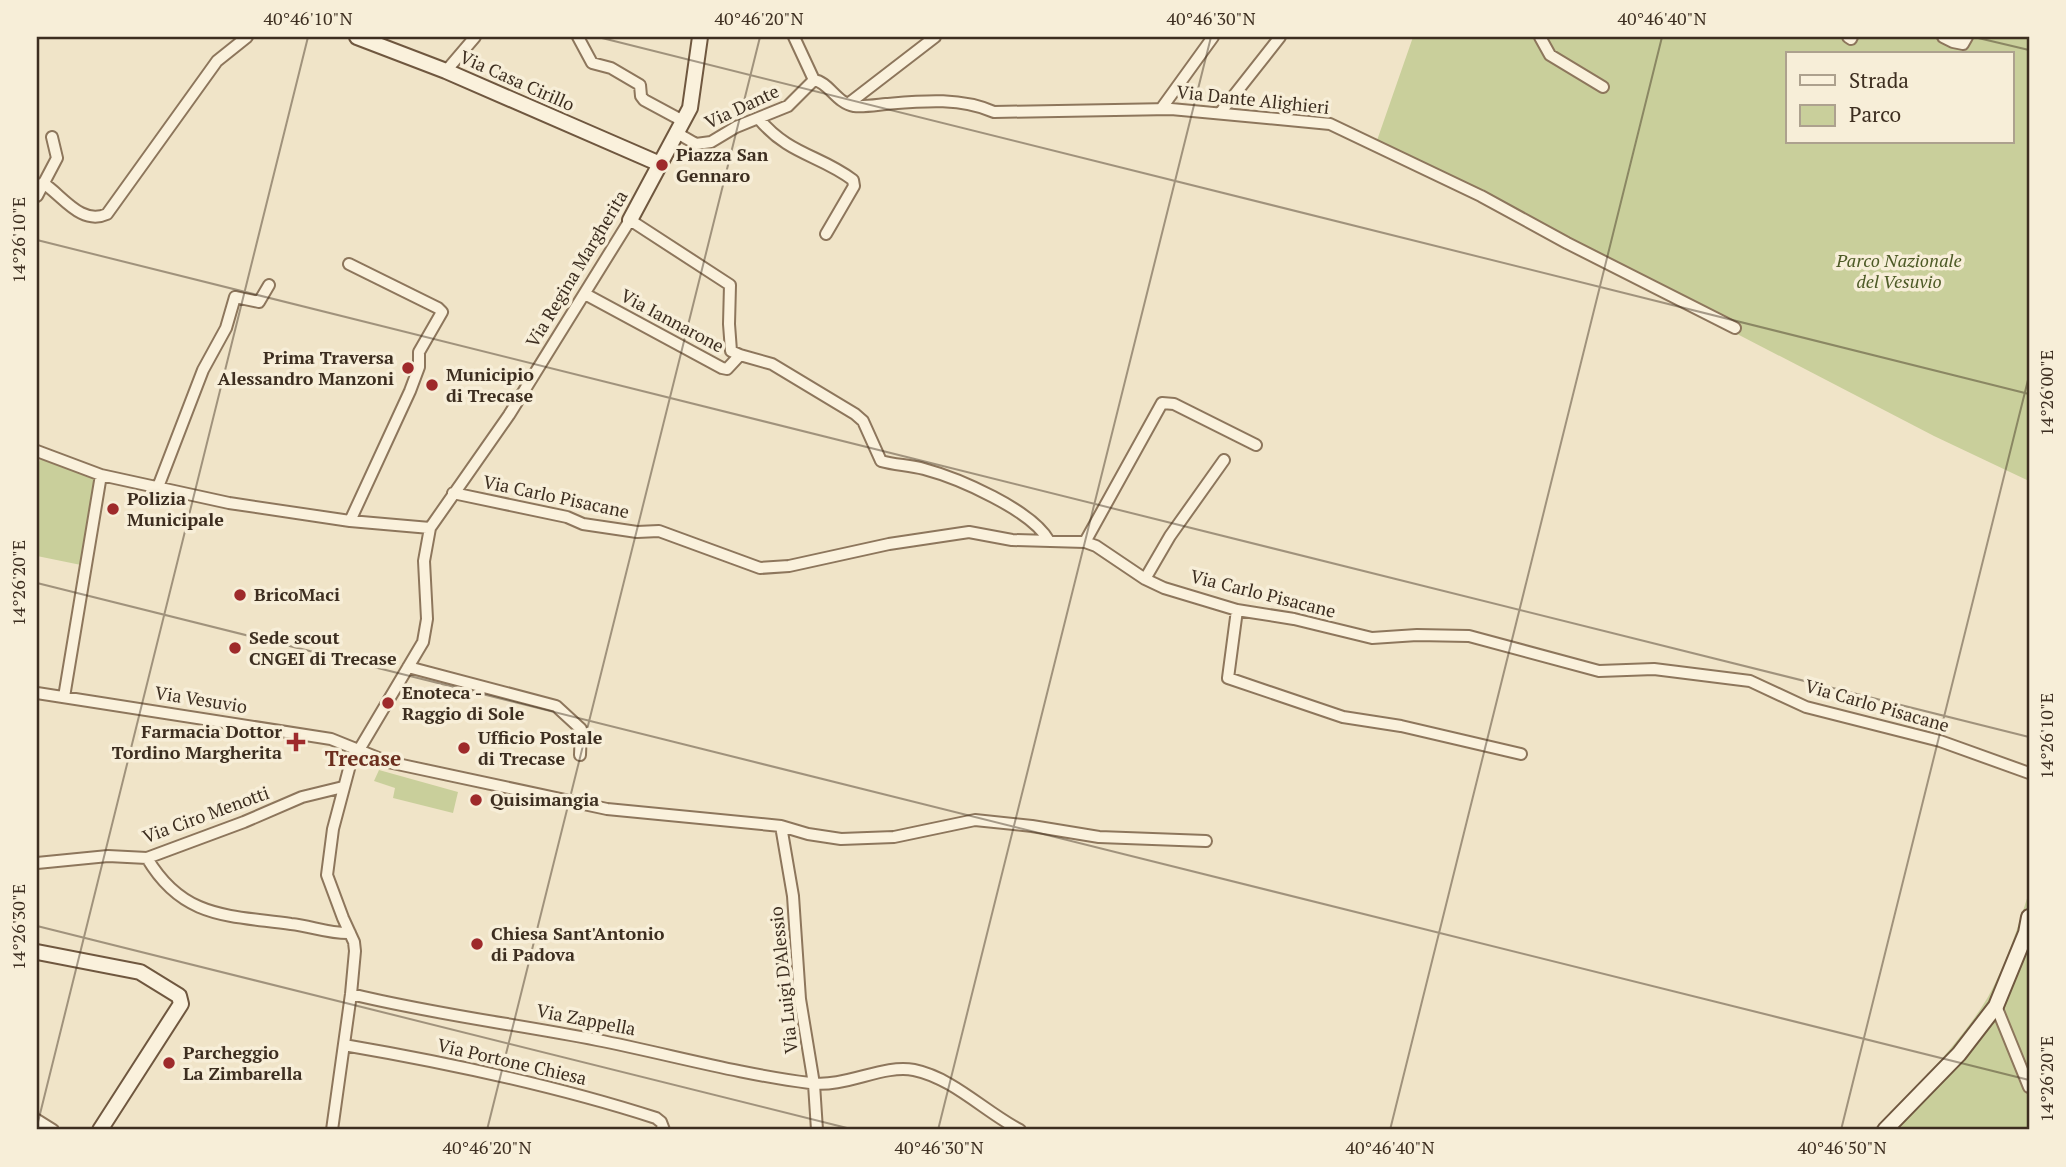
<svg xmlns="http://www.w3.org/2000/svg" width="2066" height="1167" viewBox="0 0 2066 1167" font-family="'PT Serif',serif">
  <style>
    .green { fill: #c9cf9b; fill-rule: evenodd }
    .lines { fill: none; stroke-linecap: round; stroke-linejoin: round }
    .street-casing { stroke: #8d765c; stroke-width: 14 }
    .secondary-casing { stroke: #6f573f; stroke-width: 18 }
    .street { stroke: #faf1dc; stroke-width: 10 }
    .secondary { stroke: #faf1dc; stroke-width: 14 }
    .ticks { fill: none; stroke: #3d2e20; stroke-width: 2; stroke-opacity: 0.45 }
    .poi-dot { fill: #9e2a2b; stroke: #f7eed8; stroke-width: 2.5 }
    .labels { text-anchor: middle; stroke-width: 7; stroke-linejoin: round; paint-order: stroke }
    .street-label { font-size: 18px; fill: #3d2e20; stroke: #f7eed8 }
    .poi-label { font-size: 18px; font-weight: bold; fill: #3d2e20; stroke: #f7eed8; text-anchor: start }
    .park-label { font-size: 18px; font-style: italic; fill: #4d5a26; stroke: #f7eed8 }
    .quarter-label { font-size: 21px; font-weight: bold; fill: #6b2e1e; stroke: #f7eed8 }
    .neatline { fill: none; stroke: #3d2e20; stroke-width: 2.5 }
    .ticks-label { font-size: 18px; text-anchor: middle; fill: #3d2e20 }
  </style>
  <rect width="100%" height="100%" fill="#f0e4c8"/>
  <path class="green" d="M 1413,37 L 2029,37 L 2029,481 L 1934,436 L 1504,213 L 1374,149 ZM 1788,54 L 2012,54 L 2012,142 L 1788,142 Z
    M 40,459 L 96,478 L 81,565 L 37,556 L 37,468 Z
    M 379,770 L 458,792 L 453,813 L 393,798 L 395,788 L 374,781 Z
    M 2029,892 L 2029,1130 L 1878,1130 C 1913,1089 1961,1043 1988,997 C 2006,965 2018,927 2029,892 Z"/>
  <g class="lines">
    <defs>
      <path id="street" d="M 578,37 L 592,63 L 611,68 L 640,85 L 641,96 L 644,100 L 683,121
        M 794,37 L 814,80
        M 1540,37 L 1550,55 L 1603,87
        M 1848,37 L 1851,39 L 1852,37
        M 1943,37 L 1953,42 L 1963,44 L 1967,37
        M 446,71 L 475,37
        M 814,80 C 829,82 836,103 854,106 C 864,107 876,105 886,104 C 922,101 960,97 994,112 L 1171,109 L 1330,124 L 1481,196 L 1567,243 L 1735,328
        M 848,104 L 935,37
        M 1161,109 L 1213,37
        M 1220,113 L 1280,37
        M 759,119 C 789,155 820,155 853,180 L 854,186 L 826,234
        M 677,133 L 696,144 L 711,142 L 736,127 L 788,106 L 814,80
        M 43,183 C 62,195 81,226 107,214 L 217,61 L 247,37
        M 37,196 L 57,158 L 52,137
        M 349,264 L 438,308 L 442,312 L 419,352 L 419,367 L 410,391 L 350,521
        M 585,294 L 722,368 L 727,369 L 740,355
        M 37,451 L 101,475 L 229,503 L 350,521 L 430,528
        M 158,487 L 203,370 L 226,328 L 235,297 L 259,302 L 269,285
        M 453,493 L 567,517 L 583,524 L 637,532 L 659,531 L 760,568 L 789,566 L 889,544 L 969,532 L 1012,540 L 1085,542 L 1096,546 L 1145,579 L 1164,588 L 1237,610 L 1294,619 L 1372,638 L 1417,635 L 1469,636 L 1599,671 L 1654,669 L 1750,681 L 1806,707 L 1940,741 L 2029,773
        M 1085,542 L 1162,403 L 1174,404 L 1256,445
        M 1145,579 L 1170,536 L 1224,460
        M 1237,610 L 1228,678 L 1343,717 L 1401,726 L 1521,754
        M 408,667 L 556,706 L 581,729 L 580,755
        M 37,693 L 331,739 L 388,762 L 607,809 L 781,826 L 808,834 L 841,839 L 894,837 L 975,820 L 1032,826 L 1099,837 L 1206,841
        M 64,697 L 101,475
        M 781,826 L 793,896 L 800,999 L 814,1084 L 817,1130
        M 147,858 C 183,919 228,915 291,924 C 311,926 330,934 350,933
        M 37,863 L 108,856 L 147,858 L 244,822 L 302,797 L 343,787
        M 351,994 C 432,1014 515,1024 597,1040 C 668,1054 738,1074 810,1083 C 846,1088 882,1064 914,1070 C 953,1078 985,1112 1020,1130
        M 1996,1006 L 2029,1087
        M 344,1045 C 449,1063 554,1085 656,1118 L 661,1122 L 664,1130
        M 37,1120 L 53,1130
        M 332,1130 L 351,994 L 355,951 L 354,942 L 343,918 L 327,875 L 333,829 L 350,765 L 423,642 L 427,619 L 424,561 L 430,528 L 509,415 L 630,220 L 730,285 L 729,324 L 731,351 L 740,355 L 772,364 L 855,414 L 863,421 L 881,461 C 895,465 909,465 924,469 C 958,478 1032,510 1049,541"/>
      <path id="secondary" d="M 357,37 L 446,71 L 660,164
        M 630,220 L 690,108 L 700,37
        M 37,952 L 140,972 L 179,996 L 181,1004 L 100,1130
        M 1885,1130 L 1959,1054 L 1996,1006 L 2026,933 L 2029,917"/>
    </defs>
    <use href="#street" class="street-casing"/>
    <use href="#secondary" class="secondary-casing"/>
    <use href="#street" class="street"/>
    <use href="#secondary" class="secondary"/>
  </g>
  <path class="ticks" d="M 598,37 L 2029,394M 1974,37 L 2029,50M 37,240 L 2029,737M 37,583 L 2029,1080M 37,926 L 855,1130M 37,1126 L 308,37M 487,1130 L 760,37M 938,1130 L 1211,37M 1390,1130 L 1662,37M 1841,1130 L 2029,376"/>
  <g class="poi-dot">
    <circle cx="662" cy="165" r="7"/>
    <circle cx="408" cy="368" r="7"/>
    <circle cx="432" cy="385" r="7"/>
    <circle cx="113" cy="509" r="7"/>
    <circle cx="240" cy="595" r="7"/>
    <circle cx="235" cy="648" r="7"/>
    <circle cx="388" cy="703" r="7"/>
    <path d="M292.5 731.5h7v7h7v7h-7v7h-7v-7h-7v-7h7z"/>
    <circle cx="464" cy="748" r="7"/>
    <circle cx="476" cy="800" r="7"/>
    <circle cx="477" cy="944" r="7"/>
    <circle cx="169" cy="1063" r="7"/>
  </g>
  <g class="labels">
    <g class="street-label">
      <text transform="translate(517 81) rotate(24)" y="6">Via Casa Cirillo</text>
      <text transform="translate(1253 100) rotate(6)" y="6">Via Dante Alighieri</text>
      <text transform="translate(742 107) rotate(-25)" y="6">Via Dante</text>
      <text transform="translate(577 269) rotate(-59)" y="6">Via Regina Margherita</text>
      <text transform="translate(672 321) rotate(28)" y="6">Via Iannarone</text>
      <text transform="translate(556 497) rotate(12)" y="6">Via Carlo Pisacane</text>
      <text transform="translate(1263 594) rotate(14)" y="6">Via Carlo Pisacane</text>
      <text transform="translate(201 700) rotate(9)" y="6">Via Vesuvio</text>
      <text transform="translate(1877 706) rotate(16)" y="6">Via Carlo Pisacane</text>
      <text transform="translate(206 815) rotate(-20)" y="6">Via Ciro Menotti</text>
      <text transform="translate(784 980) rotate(-96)" y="6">Via Luigi D'Alessio</text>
      <text transform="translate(586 1020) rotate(11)" y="6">Via Zappella</text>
      <text transform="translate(512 1062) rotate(13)" y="6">Via Portone Chiesa</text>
    </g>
    <g class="poi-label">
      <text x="676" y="161">Piazza San<tspan x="676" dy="21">Gennaro</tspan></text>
      <text x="394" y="364" text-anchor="end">Prima Traversa<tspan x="394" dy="21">Alessandro Manzoni</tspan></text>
      <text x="446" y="381">Municipio<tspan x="446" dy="21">di Trecase</tspan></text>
      <text x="127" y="505">Polizia<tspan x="127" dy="21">Municipale</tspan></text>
      <text x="254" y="601">BricoMaci</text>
      <text x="249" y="644">Sede scout<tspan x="249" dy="21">CNGEI di Trecase</tspan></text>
      <text x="402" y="699">Enoteca -<tspan x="402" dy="21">Raggio di Sole</tspan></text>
      <text x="282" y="738" text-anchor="end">Farmacia Dottor<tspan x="282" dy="21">Tordino Margherita</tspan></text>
      <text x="478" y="744">Ufficio Postale<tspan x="478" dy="21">di Trecase</tspan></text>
      <text x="490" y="806">Quisimangia</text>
      <text x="491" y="940">Chiesa Sant'Antonio<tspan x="491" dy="21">di Padova</tspan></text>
      <text x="183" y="1059">Parcheggio<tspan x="183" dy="21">La Zimbarella</tspan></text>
    </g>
    <g class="park-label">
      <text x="1899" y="267">Parco Nazionale<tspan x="1899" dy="21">del Vesuvio</tspan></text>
    </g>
    <g class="quarter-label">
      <text x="363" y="766">Trecase</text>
    </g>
  </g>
  <rect width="2066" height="1167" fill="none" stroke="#f7eed8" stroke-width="77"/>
  <rect x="1786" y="52" width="228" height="91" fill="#f7eed8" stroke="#ada18e" stroke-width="2"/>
  <rect x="1800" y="75" width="35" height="10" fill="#faf1dc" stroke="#ada18e" stroke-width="2"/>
  <text x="1849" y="88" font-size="21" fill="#3d2e20">Strada</text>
  <rect x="1800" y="105" width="35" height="21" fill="#c9cf9b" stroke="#ada18e" stroke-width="2"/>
  <text x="1849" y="122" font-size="21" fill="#3d2e20">Parco</text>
  <rect x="38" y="38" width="1990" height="1090" class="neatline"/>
  <g class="ticks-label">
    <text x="308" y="25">40°46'10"N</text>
    <text x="759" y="25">40°46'20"N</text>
    <text x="1211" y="25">40°46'30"N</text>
    <text x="1662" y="25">40°46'40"N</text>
    <text transform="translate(19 240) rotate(-90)" y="6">14°26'10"E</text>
    <text transform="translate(2047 393) rotate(-90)" y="6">14°26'00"E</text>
    <text transform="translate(19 583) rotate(-90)" y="6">14°26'20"E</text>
    <text transform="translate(2047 736) rotate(-90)" y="6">14°26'10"E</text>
    <text transform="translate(19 927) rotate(-90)" y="6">14°26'30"E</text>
    <text transform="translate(2047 1079) rotate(-90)" y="6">14°26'20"E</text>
    <text x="487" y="1154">40°46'20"N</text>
    <text x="939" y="1154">40°46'30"N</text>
    <text x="1390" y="1154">40°46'40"N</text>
    <text x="1842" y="1154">40°46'50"N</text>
  </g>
</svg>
